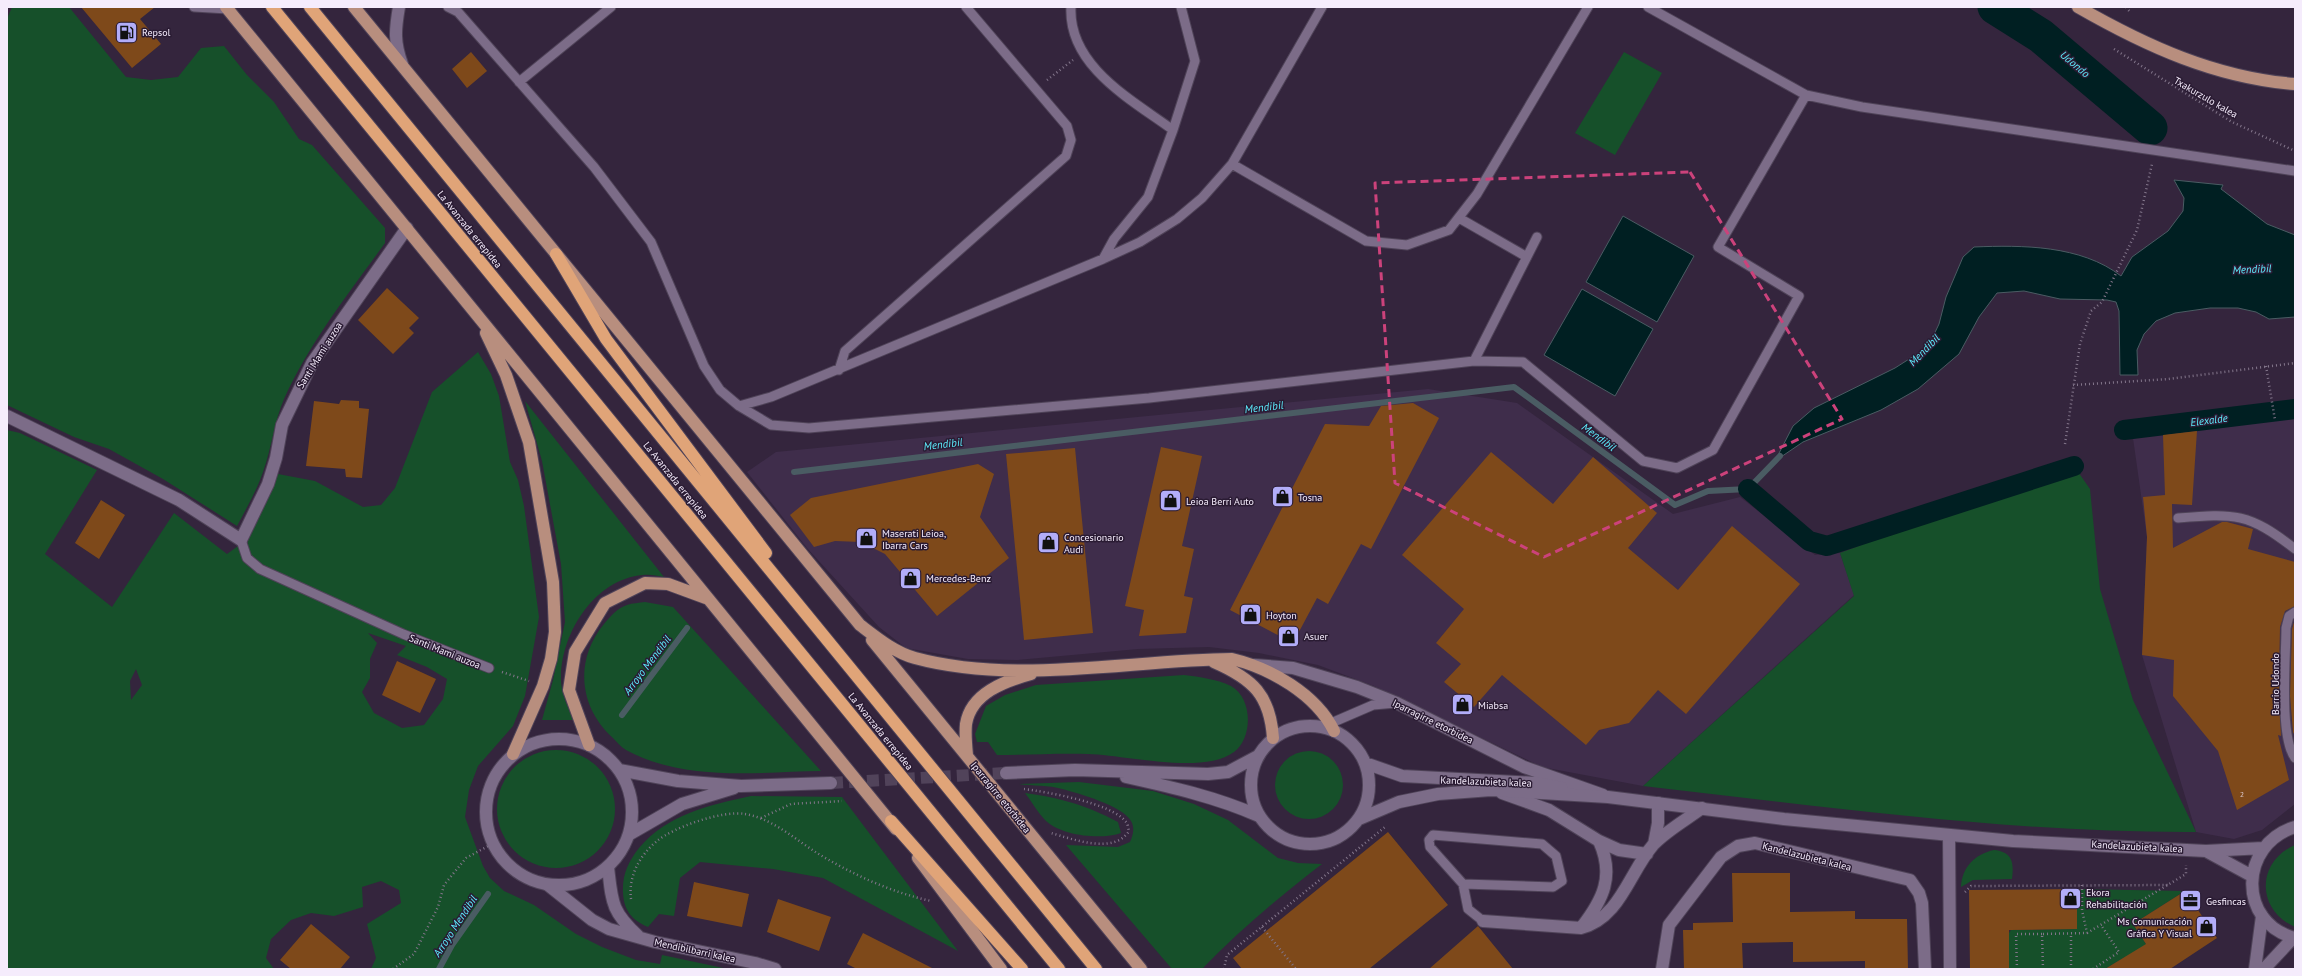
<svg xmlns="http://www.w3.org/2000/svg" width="2302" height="976" viewBox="0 0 2302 976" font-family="'PT Sans',sans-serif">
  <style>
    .built { fill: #3f2d4b }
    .green { fill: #16502a; fill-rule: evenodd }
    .water { fill: #001f22; stroke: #4a5c63 }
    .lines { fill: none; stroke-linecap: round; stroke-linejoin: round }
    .stream { stroke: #4a5c63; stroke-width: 6 }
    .canal { stroke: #001f22; stroke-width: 20 }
    .river { stroke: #001f22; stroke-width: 35 }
    .building { fill: #7e491a }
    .secondary-tunnel { stroke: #51435a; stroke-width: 12; stroke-dasharray: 12 6; stroke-linecap: butt }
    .lane-casing { stroke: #4f4358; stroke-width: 11 }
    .street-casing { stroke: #4f4358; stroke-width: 14 }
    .secondary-casing { stroke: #4f4358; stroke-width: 14 }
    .primary-casing { stroke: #4f4358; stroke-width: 14 }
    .highway-casing { stroke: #4f4358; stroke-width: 14 }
    .path { stroke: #83768b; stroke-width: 2.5; stroke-dasharray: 1 3; stroke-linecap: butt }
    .lane { stroke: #7c6c88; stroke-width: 9 }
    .street { stroke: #7c6c88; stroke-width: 12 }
    .secondary { stroke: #7c6c88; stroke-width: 12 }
    .primary { stroke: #b88e7e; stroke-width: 12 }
    .highway { stroke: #e0a478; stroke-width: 12 }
    .marked { fill: none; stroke: #cc427b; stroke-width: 3; stroke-dasharray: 8 5; stroke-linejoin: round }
    .labels { text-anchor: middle; stroke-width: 3; stroke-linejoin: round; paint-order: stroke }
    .number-label { font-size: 8px; fill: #d7c3c4 }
    .poi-label { font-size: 10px; fill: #f5ecfc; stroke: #2a1b33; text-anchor: start }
    .street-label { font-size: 10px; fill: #f5ecfc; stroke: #2a1b33 }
    .water-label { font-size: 11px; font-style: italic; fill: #5dedfd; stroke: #2a1b33 }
  </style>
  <rect width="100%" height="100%" fill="#34253d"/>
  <path class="built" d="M 1428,389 L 1517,403 L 1673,514 L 1740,497 L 1815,555 L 1840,553 L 1854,595 L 1643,786 L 1542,767 L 1374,686 L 1318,665 L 1259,653 L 1209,647 L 1138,649 L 1017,660 L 968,659 L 906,648 L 879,627 L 807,548 L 747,472 L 776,452 Z
    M 2295,416 L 2295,804 L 2262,830 L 2234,839 L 2196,832 L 2142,655 L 2147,537 L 2133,438 Z"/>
  <path class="green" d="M 12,7 L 69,7 L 126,77 L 151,80 L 178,77 L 201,48 L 224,46 L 247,75 L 274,102 L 299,139 L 312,145 L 385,228 L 385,243 C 349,293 310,342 284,399 C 274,422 272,447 263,472 C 257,490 246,509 237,526 L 163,479 L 109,449 L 74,437 L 7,405 L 7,19 Z
    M 1624,52 L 1662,73 L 1615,155 L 1575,133 Z
    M 478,352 L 491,374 L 499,396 L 510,462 L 518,480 L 524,506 L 539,617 L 525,696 L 513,726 L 478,766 L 469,790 L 465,817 L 483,866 L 490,878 L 504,891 L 534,905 L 576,934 L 602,947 L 636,960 L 660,964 L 662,955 L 728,969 L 371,969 L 376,958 L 367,924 L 401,903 L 399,890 L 381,881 L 362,887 L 363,907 L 334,916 L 311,913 L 291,920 L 271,939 L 266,958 L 274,969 L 7,969 L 7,430 L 20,433 L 97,470 L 45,554 L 112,607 L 174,513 L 227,554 L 249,538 L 278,474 L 315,481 L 363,507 L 381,505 L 395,488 L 432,392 ZM 368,633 L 406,646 L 397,655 L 427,667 L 447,679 L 443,699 L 424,725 L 402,728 L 374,713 L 362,692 L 370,678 L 370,659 L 377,643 ZM 136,669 L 142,685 L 131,700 L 130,681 Z
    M 525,401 L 664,577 C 657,576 650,574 643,575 C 595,579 562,632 561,676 C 560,692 568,706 573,720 L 542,720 L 553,680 L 565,622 L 561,564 L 542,461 Z
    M 2074,466 L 2090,489 L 2100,589 L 2133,700 L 2196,832 C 2011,833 1827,807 1643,786 L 1854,596 L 1840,553 Z
    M 645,602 L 673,607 L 821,771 C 756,772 685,782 626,750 C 621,747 617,742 613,738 C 579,708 574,660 604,624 C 610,617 617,608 627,605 C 632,603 639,603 645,602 Z
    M 1184,675 C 1200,677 1216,679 1231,686 C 1253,698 1253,738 1234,752 C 1203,775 1126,755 1088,754 C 1058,753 1027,755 997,755 L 988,742 L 977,742 L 975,734 L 986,706 L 1005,695 L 1036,685 Z
    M497 809a59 59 0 1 1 118 0a59 59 0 1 1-118 0Z
    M1275 785a34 34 0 1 1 68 0a34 34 0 1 1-68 0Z
    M 1079,782 L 1153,791 L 1194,804 L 1228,820 L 1278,858 L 1298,863 L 1322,864 C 1279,897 1240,930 1202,969 L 1172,969 L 1066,845 L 1118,847 L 1130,842 C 1133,835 1135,828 1131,821 C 1123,806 1078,793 1062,789 C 1049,785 1033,786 1019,784 Z
    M 1025,793 C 1061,798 1086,805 1118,822 L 1121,833 C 1102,840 1062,836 1046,821 C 1038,813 1032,802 1025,793 Z
    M 751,796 L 842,797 L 958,951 L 823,878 L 773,869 L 700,862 L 680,878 L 674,916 L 659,914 L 648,927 C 632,920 624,911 623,893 C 622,875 628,862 639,848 C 668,814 709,805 751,796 Z
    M 2295,845 L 2295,927 C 2256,910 2256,862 2295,845 Z
    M 1994,850 C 2013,852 2014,863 2012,879 L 1973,880 L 1961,887 C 1962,867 1975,854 1994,850 Z
    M 2077,889 L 2185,891 L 2133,924 L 2150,950 L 2130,963 L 2125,957 L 2105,969 L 2009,969 L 2009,933 L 2011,930 L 2077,929 Z"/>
  <path class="water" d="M 2174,180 L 2223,185 L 2221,189 L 2267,224 L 2295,235 L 2295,317 L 2269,319 L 2256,312 L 2238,308 L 2210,308 L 2175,313 L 2156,321 L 2144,334 L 2137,350 L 2138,375 L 2120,375 L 2119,311 L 2116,302 L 2107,300 L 2060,299 L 2024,291 L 1997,293 L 1979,317 L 1959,354 L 1918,389 L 1881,410 L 1803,442 L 1775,461 L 1793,426 L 1814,408 L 1895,368 L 1928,347 L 1939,324 L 1946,297 L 1963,257 L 1974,247 C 2022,245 2081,245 2121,276 L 2132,257 L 2168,231 L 2183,211 L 2184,198 Z
    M 1623,216 L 1694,256 L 1657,322 L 1586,282 Z
    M 1582,289 L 1653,329 L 1615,396 L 1544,355 Z"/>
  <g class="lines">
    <path class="stream" d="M 794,472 L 1514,387 L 1675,505 L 1708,491 L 1748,489 L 1780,456
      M 622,715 L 687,628
      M 439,969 L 452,945 L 488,894"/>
    <path class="canal" d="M 2124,430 L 2295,409
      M 1748,489 L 1809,541 L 1827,546 L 2074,466"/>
    <path class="river" d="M 1995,7 L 2041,36 L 2150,128"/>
  </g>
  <path class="building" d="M 81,7 L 155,7 L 140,19 L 161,44 L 132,68 Z
    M 471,52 L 487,71 L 467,88 L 452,69 Z
    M 387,288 L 419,318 L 409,328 L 414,333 L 393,354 L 358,320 Z
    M 341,400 L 359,401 L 359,408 L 369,409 L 362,478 L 346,477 L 345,469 L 306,466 L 314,401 L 339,404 Z
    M 1413,403 L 1439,418 L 1435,426 L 1371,549 L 1361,544 L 1328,604 L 1317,598 L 1293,643 L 1230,610 L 1325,424 L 1369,426 L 1381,406 Z
    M 2197,431 L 2192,505 L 2172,504 L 2173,548 L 2222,522 L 2227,522 L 2253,529 L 2248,549 L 2295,562 L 2295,606 L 2285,611 L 2280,627 L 2279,676 L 2281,736 L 2278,735 L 2289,780 L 2237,810 L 2218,751 L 2173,696 L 2174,660 L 2142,655 L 2147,537 L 2143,497 L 2165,495 L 2163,435 Z
    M 1161,447 L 1202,456 L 1182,546 L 1194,549 L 1184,596 L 1193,598 L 1186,633 L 1139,636 L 1144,610 L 1125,606 Z
    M 1075,448 L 1093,633 L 1024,640 L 1006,454 Z
    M 1491,452 L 1553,504 L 1593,457 L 1657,513 L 1628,548 L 1678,590 L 1732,526 L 1800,584 L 1686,714 L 1658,690 L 1629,723 L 1599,730 L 1586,745 L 1502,675 L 1474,707 L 1444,682 L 1461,664 L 1436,643 L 1464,609 L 1402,555 Z
    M 978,464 L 994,474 L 980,517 L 1009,558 L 937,616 L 885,554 L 861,542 L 835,541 L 814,547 L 790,515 L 811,498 Z
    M 101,500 L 125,515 L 99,559 L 75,543 Z
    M 2295,619 L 2295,736 L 2293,732 L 2290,696 L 2292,629 Z
    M 397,661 L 436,679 L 420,713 L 382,695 Z
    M 1388,832 L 1448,905 L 1369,969 L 1242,969 L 1233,958 Z
    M 1732,873 L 1790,873 L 1790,912 L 1855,911 L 1855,919 L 1907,919 L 1908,969 L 1865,969 L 1865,961 L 1793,962 L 1793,942 L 1742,943 L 1743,969 L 1684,969 L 1683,930 L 1693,930 L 1693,923 L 1733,922 Z
    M 694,882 L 749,894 L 742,927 L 687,916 Z
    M 2077,889 L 2077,929 L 2009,930 L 2009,969 L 1970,969 L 1969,890 Z
    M 2185,891 L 2217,938 L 2170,969 L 2105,969 L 2146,944 L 2133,924 Z
    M 778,899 L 831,917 L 819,951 L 767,932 Z
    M 311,924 L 350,957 L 340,969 L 291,969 L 280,960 Z
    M 1478,926 L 1513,969 L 1429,969 Z
    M 863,933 L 934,969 L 857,969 L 847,964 Z"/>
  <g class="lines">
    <path class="secondary-tunnel" d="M 831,783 L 1006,773"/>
    <defs>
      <path id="lane" d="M 194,7 L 228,9
        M 448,7 L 458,12 L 594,167 L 651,242 L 704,366 L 720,390 L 739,406 L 771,397 L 1103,259 L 1140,242 L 1177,219 L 1202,198 L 1232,164 L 1322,7
        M 1071,7 C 1068,66 1132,100 1173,130
        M 1648,7 L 1806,95 L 1862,107 L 2295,171
        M 519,82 L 611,7
        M 1232,164 L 1366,241 L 1407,245 L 1449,230 L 1477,194 L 1588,7
        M 1459,218 L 1527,257
        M 1103,259 L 1114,239 L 1148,197 L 1173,130 L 1195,61 L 1181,7
        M 1474,361 L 1537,237
        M 839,370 L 845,351 L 1066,156 L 1071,140 L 1067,126 L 966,7
        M 739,406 L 771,425 L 809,428 L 1149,398 L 1474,361 L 1523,362 L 1643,461 L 1677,468 L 1713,450 L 1799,296 L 1718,247 L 1806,95
        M 2178,518 C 2235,513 2249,513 2295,549
        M 241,540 L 247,558 L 260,569 L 403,634 L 489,668
        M 2295,612 L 2289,616 L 2286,628 C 2286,657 2279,737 2295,758
        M 1322,727 L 1373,705 L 1396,703
        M 1463,884 L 1553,887 L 1562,881 L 1556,856 L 1542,844 L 1433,835 L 1429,840 L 1430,847 L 1463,884 L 1468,909 L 1483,921"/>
      <path id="street" d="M 399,7 C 395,30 394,42 402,64
        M 7,416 L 179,500 L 241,540 L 268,484 L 276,458 L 282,425 L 312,363 L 407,228
        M 1254,665 L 1293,668 L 1357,687 L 1397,703 L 1524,767 L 1603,795
        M 1502,793 L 1549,810 L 1599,841 L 1619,850 L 1647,854
        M 1949,835 L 1950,969
        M 1654,844 L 1658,823 L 1658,803
        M 608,867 C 612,902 611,911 638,936
        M 548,885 L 592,920 L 609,929 L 655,942 L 755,963 L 775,969
        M 1483,921 L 1581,928 C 1620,918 1629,873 1653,845 C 1666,831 1686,820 1702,808
        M 1581,928 C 1603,900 1615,876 1599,841
        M 1662,969 L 1669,925 L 1721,857 L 1738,846 L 1755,843 L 1910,880 L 1919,893 L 1922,903 L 1925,969
        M 2255,969 L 2262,916
        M 2264,969 L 2293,938"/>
      <path id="secondary" d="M1251 785a59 59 0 1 1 118 0a59 59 0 1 1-118 0Z
        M486 812a73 73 0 1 1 146 0a73 73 0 1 1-146 0Z
        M 1365,763 L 1402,776 L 1536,783 L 1562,788
        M 619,770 L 678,781 L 741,786 L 831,783
        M 1006,773 L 1075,770 L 1208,774 L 1228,772 L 1258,756
        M 1126,777 C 1171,787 1216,797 1259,816
        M 1359,819 L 1399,802 L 1438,794 L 1491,790 L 1608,797 L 1784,819 L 2013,841 L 2206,851 L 2263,848
        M 2295,827 C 2239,844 2237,923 2295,938
        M 630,834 L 682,804 L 734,788
        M 2206,851 L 2252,876"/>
      <path id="primary" d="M 226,7 L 896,829
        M 354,7 L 860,625 C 877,638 894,652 915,658 C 1015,685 1129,660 1232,659 C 1270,668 1316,694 1334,731
        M 2078,7 C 2146,46 2216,78 2295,84
        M 486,333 L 506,375 L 529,442 L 553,582 L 555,632 L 551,659 L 543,686 L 513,754
        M 872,640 L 1141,969
        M 1214,662 C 1253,679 1270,695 1273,738
        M 589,745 L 569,690 L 575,652 L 605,603 L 645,583 L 668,584 L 706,598
        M 967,755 C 966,745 965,734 966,724 C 971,693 1005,681 1031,674
        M 918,858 L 1001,969"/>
      <path id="highway" d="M 272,7 L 1059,969
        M 310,7 L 1096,969
        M 556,254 L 606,339 L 766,553
        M 891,821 L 1022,969"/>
    </defs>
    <use href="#lane" class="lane-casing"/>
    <use href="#street" class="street-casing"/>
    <use href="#secondary" class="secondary-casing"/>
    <use href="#primary" class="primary-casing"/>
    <use href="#highway" class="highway-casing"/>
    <path class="path" d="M 2126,7 L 2130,12
      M 2114,49 L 2232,122 L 2295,151
      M 1047,80 L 1073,60
      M 2266,366 L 2275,420
      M 2073,385 L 2168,379 L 2295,363
      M 2065,444 L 2080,344 L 2091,311 L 2102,302 L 2137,230 L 2152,164
      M 502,672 L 529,681
      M 1024,789 C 1047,792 1112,803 1126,822 C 1128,824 1128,828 1129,831 C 1114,855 1072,839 1051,833
      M 761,818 L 791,804 L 842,801
      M 2082,885 L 2082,910 L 2087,933
      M 1965,892 L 1971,886 L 2168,885
      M 631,899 C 628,876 640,855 657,841 C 674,827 723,810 745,814 C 771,818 795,839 817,853 C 852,874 890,892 931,901
      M 1262,927 L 1296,969
      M 393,969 L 414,954 L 438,907 L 444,885 L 466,858 L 492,844
      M 1224,969 L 1227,955 L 1385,827
      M 2017,969 L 2016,934 L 2042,934
      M 2043,969 L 2042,934 L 2087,933 L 2186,874 L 2186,865
      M 2071,969 L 2071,934
      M 2093,969 L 2119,952 L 2101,925"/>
    <use href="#lane" class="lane"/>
    <use href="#street" class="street"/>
    <use href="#secondary" class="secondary"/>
    <use href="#primary" class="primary"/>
    <use href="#highway" class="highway"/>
  </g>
  <path class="marked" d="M 1690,172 L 1842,419 L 1544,557 L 1395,483 L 1375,183 Z"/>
  <defs>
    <symbol id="fuel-square" viewBox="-11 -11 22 22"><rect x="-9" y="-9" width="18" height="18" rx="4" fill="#b2adf9" stroke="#2a1b33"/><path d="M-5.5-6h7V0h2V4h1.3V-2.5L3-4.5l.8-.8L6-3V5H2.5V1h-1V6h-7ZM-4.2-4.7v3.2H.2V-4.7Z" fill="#111"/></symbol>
    <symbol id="shop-square" viewBox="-11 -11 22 22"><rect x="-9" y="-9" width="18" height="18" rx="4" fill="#b2adf9" stroke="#2a1b33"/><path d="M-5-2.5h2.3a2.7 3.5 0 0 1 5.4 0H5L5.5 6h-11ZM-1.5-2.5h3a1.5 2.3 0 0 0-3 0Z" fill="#111"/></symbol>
    <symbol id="office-square" viewBox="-11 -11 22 22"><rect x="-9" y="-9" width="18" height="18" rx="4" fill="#b2adf9" stroke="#2a1b33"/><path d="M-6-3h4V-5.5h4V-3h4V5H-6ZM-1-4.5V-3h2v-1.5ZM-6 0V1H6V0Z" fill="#111"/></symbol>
  </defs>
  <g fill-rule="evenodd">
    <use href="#fuel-square" x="114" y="20" width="25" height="25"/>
    <use href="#shop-square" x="1270" y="484" width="25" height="25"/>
    <use href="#shop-square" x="1158" y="488" width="25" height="25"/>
    <use href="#shop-square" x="854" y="526" width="25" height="25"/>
    <use href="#shop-square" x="1036" y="530" width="25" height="25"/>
    <use href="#shop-square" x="898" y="566" width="25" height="25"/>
    <use href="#shop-square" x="1238" y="602" width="25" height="25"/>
    <use href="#shop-square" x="1276" y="624" width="25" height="25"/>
    <use href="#shop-square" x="1450" y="692" width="25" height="25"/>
    <use href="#shop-square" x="2058" y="886" width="25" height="25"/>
    <use href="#office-square" x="2178" y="888" width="25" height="25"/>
    <use href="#shop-square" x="2194" y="914" width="25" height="25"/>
  </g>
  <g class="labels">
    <g class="number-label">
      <text x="2242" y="797">2</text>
    </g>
    <g class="poi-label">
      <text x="142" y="36">Repsol</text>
      <text x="1298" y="501">Tosna</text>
      <text x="1186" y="505">Leioa Berri Auto</text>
      <text x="882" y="537">Maserati Leioa,<tspan x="882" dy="12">Ibarra Cars</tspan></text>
      <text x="1064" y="541">Concesionario<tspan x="1064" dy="12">Audi</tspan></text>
      <text x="926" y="582">Mercedes-Benz</text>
      <text x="1266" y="619">Hoyton</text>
      <text x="1304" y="640">Asuer</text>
      <text x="1478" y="709">Miabsa</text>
      <text x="2086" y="896">Ekora<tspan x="2086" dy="12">Rehabilitación</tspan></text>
      <text x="2206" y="905">Gesfincas</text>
      <text x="2192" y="925" text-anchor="end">Ms Comunicación<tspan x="2192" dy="12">Gráfica Y Visual</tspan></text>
    </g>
    <g class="street-label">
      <text transform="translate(2206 97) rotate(30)" y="4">Txakurzulo kalea</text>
      <text transform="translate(470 229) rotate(51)" y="4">La Avanzada errepidea</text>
      <text transform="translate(319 355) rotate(-58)" y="4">Santi Mami auzoa</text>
      <text transform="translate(676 480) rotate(51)" y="4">La Avanzada errepidea</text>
      <text transform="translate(445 651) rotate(22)" y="4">Santi Mami auzoa</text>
      <text transform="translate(2275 684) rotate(-90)" y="4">Barrio Udondo</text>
      <text transform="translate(1433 721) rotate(26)" y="4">Iparragirre etorbidea</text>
      <text transform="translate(881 731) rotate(51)" y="4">La Avanzada errepidea</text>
      <text transform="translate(1486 781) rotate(2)" y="4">Kandelazubieta kalea</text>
      <text transform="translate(1001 797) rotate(51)" y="4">Iparragirre etorbidea</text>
      <text transform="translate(2137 846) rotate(3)" y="4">Kandelazubieta kalea</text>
      <text transform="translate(1807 856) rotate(14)" y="4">Kandelazubieta kalea</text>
      <text transform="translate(695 950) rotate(12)" y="4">Mendibilbarri kalea</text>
    </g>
    <g class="water-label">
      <text transform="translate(2075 64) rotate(40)" y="4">Udondo</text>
      <text transform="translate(2252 269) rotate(-3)" y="4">Mendibil</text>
      <text transform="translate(1924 350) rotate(-46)" y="4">Mendibil</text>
      <text transform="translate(1264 407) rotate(-7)" y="4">Mendibil</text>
      <text transform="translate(2209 420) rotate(-7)" y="4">Elexalde</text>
      <text transform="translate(1599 437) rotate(36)" y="4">Mendibil</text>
      <text transform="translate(943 444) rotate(-7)" y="4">Mendibil</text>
      <text transform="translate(647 665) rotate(-53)" y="4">Arroyo Mendibil</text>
      <text transform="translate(455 926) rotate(-57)" y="4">Arroyo Mendibil</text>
    </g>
  </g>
  <rect width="2302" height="976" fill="none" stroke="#f5ecfc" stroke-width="16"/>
</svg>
